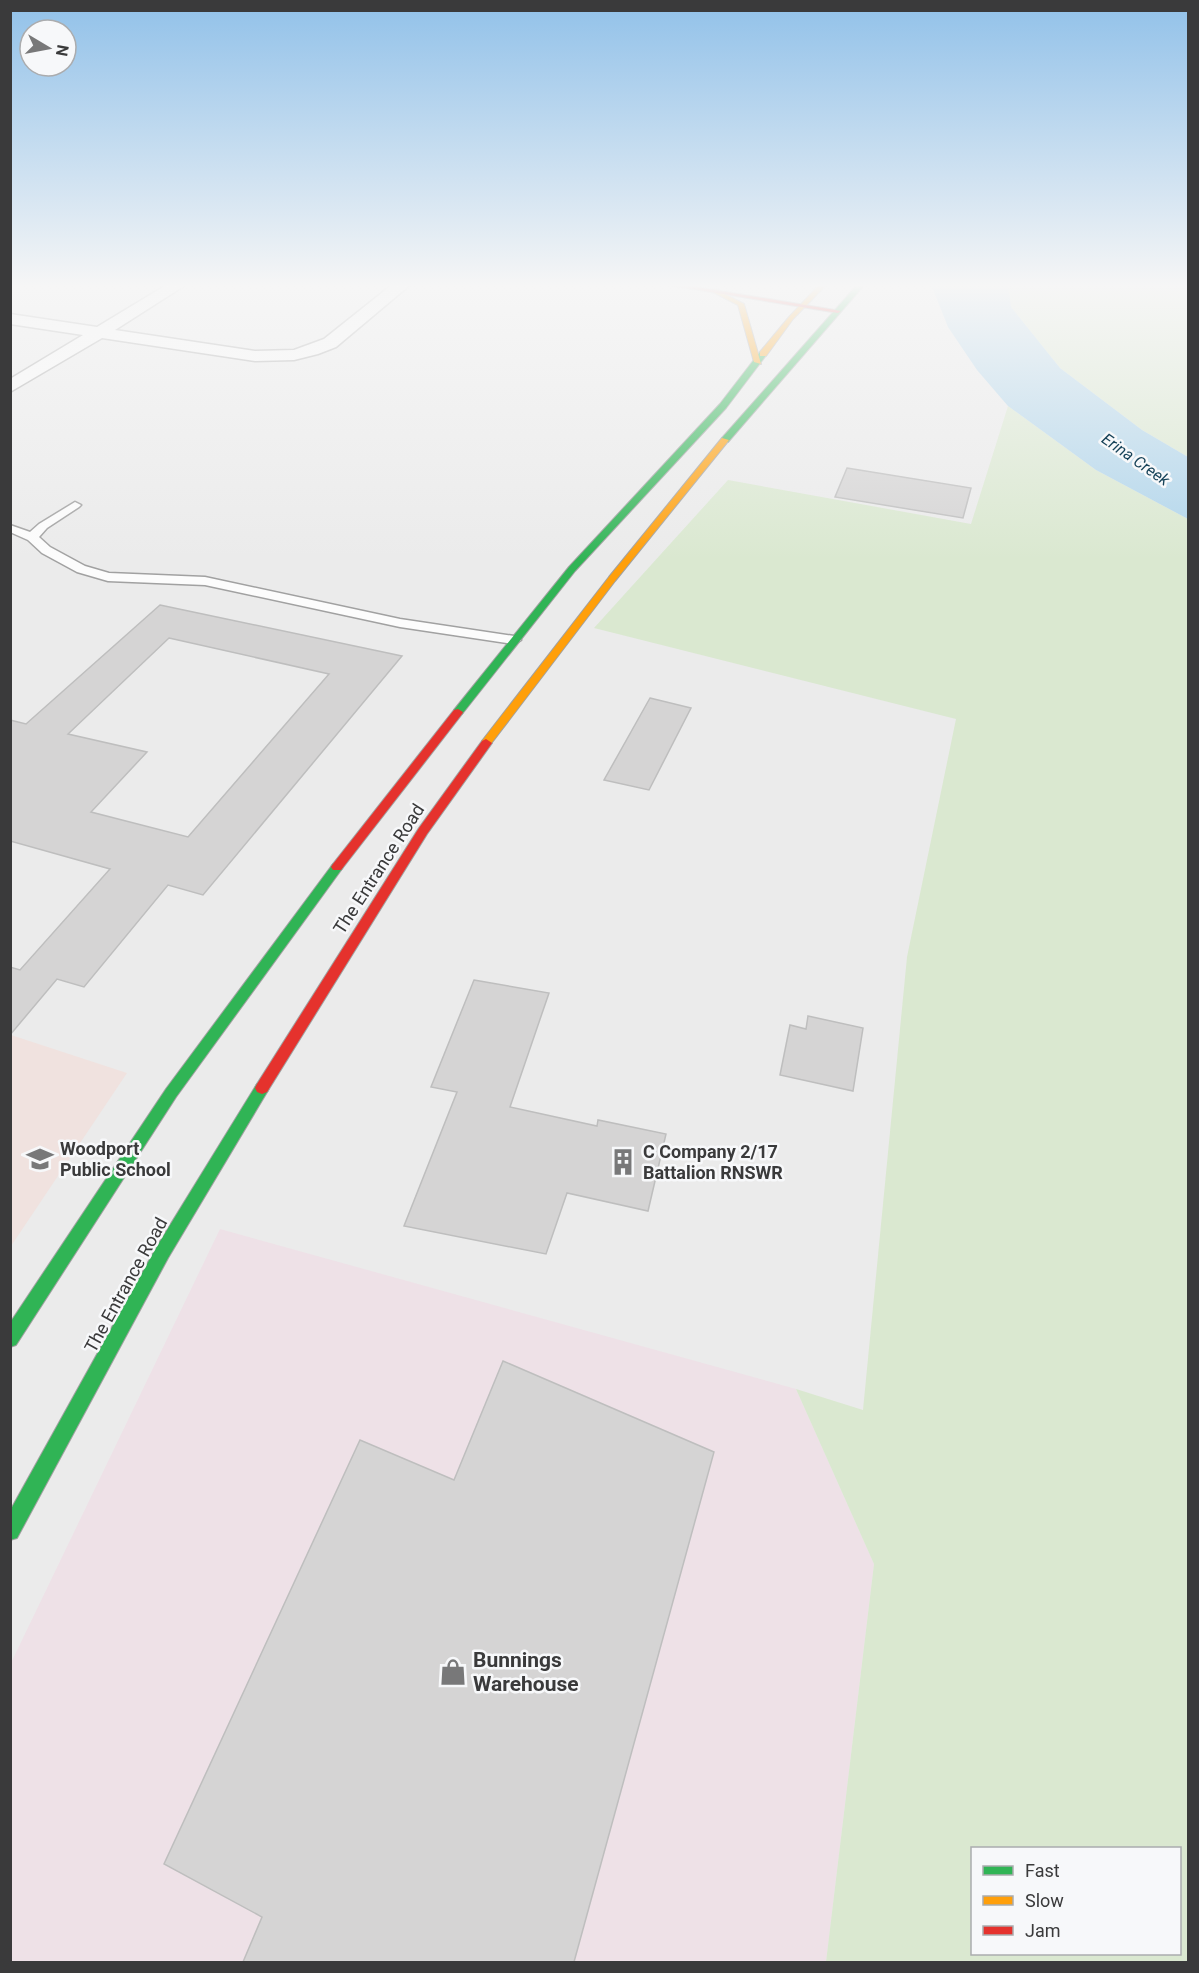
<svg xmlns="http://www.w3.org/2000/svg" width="1199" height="1973" viewBox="0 0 1199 1973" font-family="Roboto,sans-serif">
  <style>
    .commercial { fill: #eee1e7 }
    .education { fill: #f0e2df }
    .green { fill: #dae8d0; fill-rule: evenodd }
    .water { fill: #b0d5eb }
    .building { fill: #d5d4d4; stroke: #bebebe; stroke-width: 1.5; fill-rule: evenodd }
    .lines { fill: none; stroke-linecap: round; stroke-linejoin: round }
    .lane-casing { stroke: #a1a1a1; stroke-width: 3 }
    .street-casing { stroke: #a1a1a1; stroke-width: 3 }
    .fast-casing { stroke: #a1a1a1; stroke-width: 2 }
    .slow-casing { stroke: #a1a1a1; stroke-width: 2 }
    .jam-casing { stroke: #a1a1a1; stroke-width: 2 }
    .lane { fill: #fcfcfc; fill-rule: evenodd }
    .street { fill: #fcfcfc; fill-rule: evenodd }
    .fast { fill: #30b455; fill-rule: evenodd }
    .slow { fill: #ff9f0a; fill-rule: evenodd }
    .jam { fill: #e5322d; fill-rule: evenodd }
    .labels { text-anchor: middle; stroke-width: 5; stroke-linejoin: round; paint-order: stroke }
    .far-water-label { font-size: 16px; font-style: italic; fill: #174359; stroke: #f7f8fa }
    .street-label { font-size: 18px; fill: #3a3a3b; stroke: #f7f8fa }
    .poi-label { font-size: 18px; font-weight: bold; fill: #3a3a3b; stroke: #f7f8fa; text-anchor: start }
    .near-poi-label { font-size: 21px; font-weight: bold; fill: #3a3a3b; stroke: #f7f8fa; text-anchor: start }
  </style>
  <rect width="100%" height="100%" fill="#ebebeb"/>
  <path class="commercial" d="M 220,1229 L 796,1389 L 874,1564 L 826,1962 L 11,1962 L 10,1665 Z"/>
  <path class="education" d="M 11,1035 L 127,1073 L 11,1246 L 10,1035 Z"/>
  <path class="green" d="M 1008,284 L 1188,284 L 1188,457 L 1142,430 L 1060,368 L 1010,306 Z
    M 1008,406 L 1096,470 L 1188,519 L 1188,1962 L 826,1962 L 874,1564 L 796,1389 L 863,1410 L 907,957 L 956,719 L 594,628 L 728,480 L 971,524 ZM 972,1848 L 1180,1848 L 1180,1954 L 972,1954 Z"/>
  <path class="water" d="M 931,284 L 1008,284 L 1011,307 L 1060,368 L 1142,430 L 1188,457 L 1188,519 L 1096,470 L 1008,406 L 977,370 L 948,327 Z"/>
  <path class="building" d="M 847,468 L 971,488 L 963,518 L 835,497 Z
    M 160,605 L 402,656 L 203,895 L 168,885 L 84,987 L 57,979 L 10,1035 L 10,967 L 20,970 L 110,869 L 10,841 L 10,720 L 26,724 ZM 169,638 L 329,674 L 188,837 L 91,812 L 147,752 L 68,734 Z
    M 650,698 L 691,708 L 649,790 L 604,780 Z
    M 474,980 L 549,993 L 510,1107 L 597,1126 L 598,1120 L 666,1134 L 648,1211 L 567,1193 L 546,1254 L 404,1226 L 457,1092 L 431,1087 Z
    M 808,1016 L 863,1028 L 853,1091 L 780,1075 L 790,1025 L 806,1029 Z
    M 503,1361 L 714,1452 L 574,1962 L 243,1962 L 262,1917 L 164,1864 L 360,1440 L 454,1480 Z"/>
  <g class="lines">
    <defs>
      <path id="lane" d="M 75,502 L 81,505 L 79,507 L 47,528 L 39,537 L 50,547 L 85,566 L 109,573 L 205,577 L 400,619 L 514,636 L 521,640 L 514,644 L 400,627 L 205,585 L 108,581 L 77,572 L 42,553 L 28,540 L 10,532 L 10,525 L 30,532 L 39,524 Z"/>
      <path id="street" d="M 168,284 L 187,284 L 115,330 L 255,351 L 294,350 L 324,339 L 393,284 L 411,284 L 336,347 L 318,354 L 294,360 L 255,361 L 102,338 L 10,392 L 10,379 L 83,335 L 10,324 L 10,314 L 97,327 Z"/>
      <path id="fast" d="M 858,284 L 865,284 L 728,442 L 722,442 L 722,438 Z
        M 760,352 L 767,354 L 726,408 L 575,571 L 462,714 L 454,714 L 454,710 L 569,567 L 720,404 Z
        M 337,863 L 341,864 L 343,867 L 341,870 L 176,1097 L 16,1345 L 10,1347 L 10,1323 L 166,1089 L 333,864 Z
        M 262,1082 L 267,1084 L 269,1088 L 267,1092 L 168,1258 L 17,1538 L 10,1540 L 10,1511 L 156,1248 L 257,1084 Z"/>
      <path id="slow" d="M 820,284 L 827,284 L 793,319 L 766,356 L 760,356 L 760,352 L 789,317 Z
        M 715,289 L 744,304 L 761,364 L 754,362 L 738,305 L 713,292 Z
        M 722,438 L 729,440 L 615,581 L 490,745 L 482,745 L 482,741 L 609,577 Z"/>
      <path id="jam" d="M 663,284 L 679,284 L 841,311 L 838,313 Z
        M 458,709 L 463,712 L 462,714 L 341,870 L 333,870 L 331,867 L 333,864 L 454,710 Z
        M 486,739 L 492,743 L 427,834 L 267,1092 L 262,1094 L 257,1092 L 255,1088 L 257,1084 L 419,828 L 482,741 Z"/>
    </defs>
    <use href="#lane" class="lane-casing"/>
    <use href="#street" class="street-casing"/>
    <use href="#fast" class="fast-casing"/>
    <use href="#slow" class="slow-casing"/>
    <use href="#jam" class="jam-casing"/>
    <use href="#lane" class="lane"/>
    <use href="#street" class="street"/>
    <use href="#fast" class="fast"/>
    <use href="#slow" class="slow"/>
    <use href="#jam" class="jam"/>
  </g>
  <linearGradient id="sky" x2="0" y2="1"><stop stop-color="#91c1e9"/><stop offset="0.51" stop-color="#f6f6f6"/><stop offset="1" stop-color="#f6f6f6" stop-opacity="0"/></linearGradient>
  <rect width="1199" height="560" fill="url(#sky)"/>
  <defs>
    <symbol id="school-bare" viewBox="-9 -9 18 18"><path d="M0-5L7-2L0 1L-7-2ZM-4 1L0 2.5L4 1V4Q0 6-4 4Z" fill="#787879" stroke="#f7f8fa" stroke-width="2.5" paint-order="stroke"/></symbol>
    <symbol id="building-bare" viewBox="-9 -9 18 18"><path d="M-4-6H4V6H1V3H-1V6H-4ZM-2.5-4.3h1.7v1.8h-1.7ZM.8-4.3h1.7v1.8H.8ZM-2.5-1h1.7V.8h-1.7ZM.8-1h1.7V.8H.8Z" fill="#787879" stroke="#f7f8fa" stroke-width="2.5" paint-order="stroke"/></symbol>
    <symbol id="shop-bare" viewBox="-9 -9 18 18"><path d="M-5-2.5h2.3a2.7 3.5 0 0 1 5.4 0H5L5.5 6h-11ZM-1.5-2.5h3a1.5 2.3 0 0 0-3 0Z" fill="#787879" stroke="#f7f8fa" stroke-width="2.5" paint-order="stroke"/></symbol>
  </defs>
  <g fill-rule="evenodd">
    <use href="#school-bare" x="21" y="1140" width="38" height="38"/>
    <use href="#building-bare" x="604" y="1143" width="38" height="38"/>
    <use href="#shop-bare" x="434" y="1653" width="38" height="38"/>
  </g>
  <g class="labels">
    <g class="far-water-label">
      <text transform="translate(1136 459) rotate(35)" y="6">Erina Creek</text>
    </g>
    <g class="street-label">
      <text transform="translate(379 869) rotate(-57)" y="6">The Entrance Road</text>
      <text transform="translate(126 1285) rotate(-61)" y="6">The Entrance Road</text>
    </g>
    <g class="poi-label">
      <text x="60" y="1155">Woodport<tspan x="60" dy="21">Public School</tspan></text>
      <text x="643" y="1158">C Company 2/17<tspan x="643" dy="21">Battalion RNSWR</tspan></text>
    </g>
    <g class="near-poi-label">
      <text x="473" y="1667">Bunnings<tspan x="473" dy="24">Warehouse</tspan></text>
    </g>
  </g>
  <rect width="1199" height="1973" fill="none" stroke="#3a3a3b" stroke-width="24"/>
  <rect x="971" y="1847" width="210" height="108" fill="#f7f8fa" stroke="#abacae" stroke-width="1.5"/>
  <rect x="983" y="1866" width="30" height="9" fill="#30b455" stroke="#abacae" stroke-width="1.5"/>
  <text x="1025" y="1877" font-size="18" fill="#3a3a3b">Fast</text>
  <rect x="983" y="1896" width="30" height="9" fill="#ff9f0a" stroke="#abacae" stroke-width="1.5"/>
  <text x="1025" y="1907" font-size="18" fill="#3a3a3b">Slow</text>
  <rect x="983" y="1926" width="30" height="9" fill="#e5322d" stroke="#abacae" stroke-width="1.5"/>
  <text x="1025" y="1937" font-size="18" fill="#3a3a3b">Jam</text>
  <g transform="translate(48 48) rotate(100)"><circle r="28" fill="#f7f8fa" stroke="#abacae" stroke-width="1.5"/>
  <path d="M0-4.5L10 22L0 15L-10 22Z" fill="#787879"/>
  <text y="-9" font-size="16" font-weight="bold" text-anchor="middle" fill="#3a3a3b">N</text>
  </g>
</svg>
